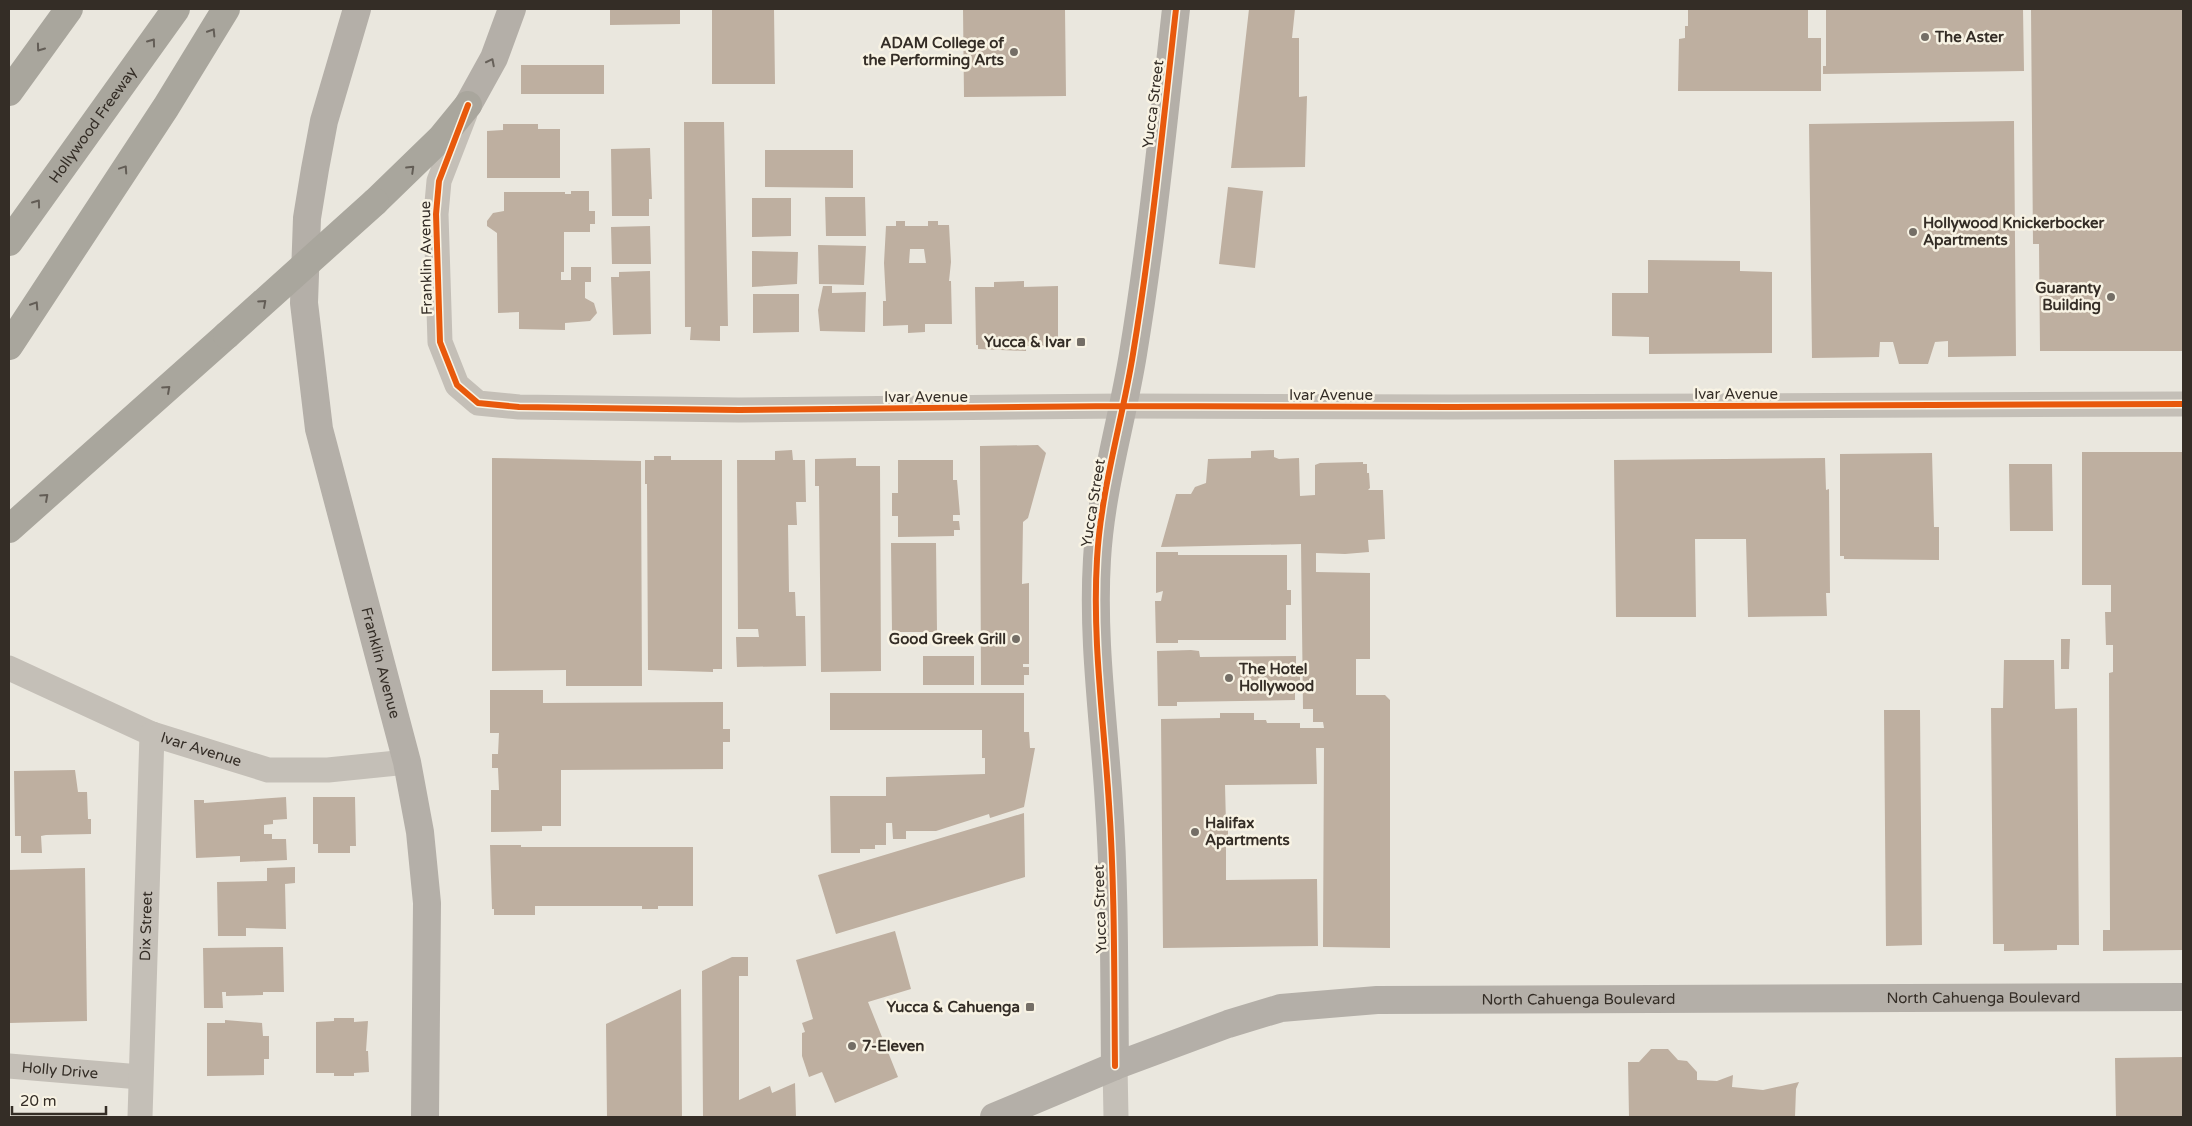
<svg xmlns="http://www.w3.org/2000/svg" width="2192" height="1126" viewBox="0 0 2192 1126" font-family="'Varela Round',sans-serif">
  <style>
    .building { fill: #beafa0; fill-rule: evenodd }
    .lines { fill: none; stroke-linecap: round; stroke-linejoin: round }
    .minor { stroke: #c4bfb7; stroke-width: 25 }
    .secondary { stroke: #b4afa8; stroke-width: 28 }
    .motorway { stroke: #a9a69d; stroke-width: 28 }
    .motorway-bridge { stroke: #a9a69d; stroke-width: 28 }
    .cycleway-casing { stroke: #f8f3e4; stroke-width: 9 }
    .cycleway { stroke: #e8590c; stroke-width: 6 }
    .oneway { stroke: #635d56 }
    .oneway2 { stroke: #67615a }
    .poi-dot { fill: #746e66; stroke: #f8f3e4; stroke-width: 2 }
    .labels { text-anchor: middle; stroke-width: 5; stroke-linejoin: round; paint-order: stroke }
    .poi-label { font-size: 15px; font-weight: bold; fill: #342d26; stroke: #f8f3e4; text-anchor: start }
    .street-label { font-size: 15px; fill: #342d26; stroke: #f8f3e4 }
  </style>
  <rect width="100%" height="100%" fill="#eae7de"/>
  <path class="building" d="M 610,9 L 680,9 L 680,24 L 610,25 Z
    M 712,9 L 774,9 L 775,84 L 712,84 Z
    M 963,9 L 1065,9 L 1066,96 L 964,97 Z
    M 1249,9 L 1295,9 L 1292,38 L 1299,38 L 1299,97 L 1307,96 L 1305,167 L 1231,168 Z
    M 1688,9 L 1808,9 L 1808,38 L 1821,38 L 1821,91 L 1678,91 L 1679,39 L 1685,38 L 1685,26 L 1688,26 Z
    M 1826,9 L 2023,9 L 2024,71 L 1823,74 L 1823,66 L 1826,66 Z
    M 2031,9 L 2183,9 L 2183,351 L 2040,351 L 2039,244 L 2033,244 Z
    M 521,65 L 604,65 L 604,94 L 521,94 Z
    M 2014,121 L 2016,356 L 1948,357 L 1948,341 L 1935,342 L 1928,364 L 1899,364 L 1893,342 L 1880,342 L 1879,357 L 1812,358 L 1809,124 Z
    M 684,122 L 724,122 L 728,326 L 720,326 L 720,341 L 690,340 L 691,327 L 685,327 Z
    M 503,124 L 538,124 L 538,129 L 560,129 L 560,178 L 487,178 L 487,131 L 503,130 Z
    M 650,148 L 652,199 L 649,199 L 649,216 L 612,216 L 611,149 Z
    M 765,150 L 853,150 L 853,188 L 765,187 Z
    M 1228,187 L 1263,191 L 1255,268 L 1219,264 Z
    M 571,191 L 589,191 L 589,211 L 595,211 L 595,224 L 590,224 L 590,232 L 564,232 L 564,272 L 561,272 L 561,280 L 571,280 L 571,267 L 591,267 L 591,282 L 585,282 L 585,298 L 594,303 L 597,313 L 590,321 L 565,323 L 565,330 L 519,329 L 519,312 L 498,313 L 497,233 L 487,226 L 487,221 L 493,213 L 504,211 L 504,192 L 565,192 L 565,194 L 571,194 Z
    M 825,197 L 865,197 L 866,236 L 826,236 Z
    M 752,198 L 791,198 L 791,236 L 752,237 Z
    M 896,221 L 905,221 L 905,226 L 928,226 L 928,221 L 938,221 L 938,225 L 949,225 L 951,262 L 949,281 L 951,281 L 952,324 L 925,324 L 925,332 L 908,333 L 908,325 L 883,326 L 883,301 L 886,301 L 884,263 L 886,226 L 896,226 ZM 910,249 L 924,249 L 926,263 L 909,263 Z
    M 650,226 L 651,264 L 612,264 L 611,227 Z
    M 818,245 L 866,246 L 864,285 L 819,284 Z
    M 752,251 L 798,252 L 797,284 L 752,287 Z
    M 1648,260 L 1740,261 L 1740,271 L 1772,272 L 1772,353 L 1649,354 L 1649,337 L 1612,336 L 1612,293 L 1648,293 Z
    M 650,271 L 651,334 L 613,335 L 611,277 L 619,277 L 619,272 Z
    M 1024,281 L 1024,287 L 1058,286 L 1058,346 L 1026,346 L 1026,351 L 978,349 L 978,345 L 976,345 L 975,287 L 994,287 L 994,282 Z
    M 823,286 L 832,286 L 832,293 L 866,292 L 865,332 L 820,331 L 818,310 Z
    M 753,294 L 799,294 L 799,332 L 753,333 Z
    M 1038,445 L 1046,453 L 1028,518 L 1023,522 L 1022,584 L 1029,583 L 1029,664 L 1023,664 L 1023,667 L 1029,667 L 1029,675 L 1024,675 L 1024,685 L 981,685 L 980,446 Z
    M 792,450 L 793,460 L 805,460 L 806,502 L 796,502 L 797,525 L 788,525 L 789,592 L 795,592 L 796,616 L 805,616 L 806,666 L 737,667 L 736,637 L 759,637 L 758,629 L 738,629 L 737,460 L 775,460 L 775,451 Z
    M 1274,450 L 1274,457 L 1279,459 L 1299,458 L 1300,496 L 1315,495 L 1315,465 L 1320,463 L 1363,462 L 1363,464 L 1367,464 L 1367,473 L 1369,473 L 1370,488 L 1368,490 L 1383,490 L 1385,539 L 1368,540 L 1369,552 L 1345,554 L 1316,553 L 1316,572 L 1370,573 L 1370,659 L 1356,659 L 1356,695 L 1385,695 L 1390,700 L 1390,948 L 1323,947 L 1324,748 L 1316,748 L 1317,784 L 1225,785 L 1226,824 L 1228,827 L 1228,837 L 1226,842 L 1226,880 L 1317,879 L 1318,946 L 1163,948 L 1161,719 L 1220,718 L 1220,713 L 1254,713 L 1254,720 L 1266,720 L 1267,723 L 1300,723 L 1300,728 L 1324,728 L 1323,722 L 1313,722 L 1313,709 L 1303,709 L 1301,544 L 1161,547 L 1176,494 L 1191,494 L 1195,487 L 1206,483 L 1208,459 L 1251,458 L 1251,451 Z
    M 2082,452 L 2183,452 L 2183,950 L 2103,951 L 2103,930 L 2110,930 L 2109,673 L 2113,672 L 2113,645 L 2106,645 L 2105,612 L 2111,612 L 2111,585 L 2082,585 Z
    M 1932,453 L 1934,527 L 1939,527 L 1939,560 L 1844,559 L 1844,556 L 1840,556 L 1840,454 Z
    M 654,456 L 671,456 L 671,460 L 722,460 L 722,669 L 713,669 L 713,672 L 648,670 L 647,484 L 645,484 L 645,460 L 654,460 Z
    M 492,458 L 641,461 L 642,686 L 566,686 L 566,670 L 492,671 Z
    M 856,458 L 856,466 L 880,466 L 881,671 L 821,672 L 819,486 L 815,486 L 815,459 Z
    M 1825,458 L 1826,490 L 1829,489 L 1830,593 L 1826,593 L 1827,616 L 1748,617 L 1746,539 L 1695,539 L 1696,617 L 1616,617 L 1614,460 Z
    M 898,460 L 953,460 L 953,480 L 957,480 L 960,515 L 953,515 L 953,521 L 959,521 L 960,530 L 954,530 L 954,536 L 898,537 L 898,516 L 892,516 L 892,493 L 898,493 Z
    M 2009,464 L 2052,464 L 2053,531 L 2010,531 Z
    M 891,543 L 936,543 L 937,632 L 892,632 Z
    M 1156,552 L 1178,552 L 1178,555 L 1287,555 L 1287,590 L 1291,590 L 1291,605 L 1286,605 L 1286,640 L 1178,640 L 1178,643 L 1156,643 L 1155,601 L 1161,601 L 1163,591 L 1156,593 Z
    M 2061,639 L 2070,639 L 2069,669 L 2061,669 Z
    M 1191,650 L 1199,651 L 1200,657 L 1296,656 L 1296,671 L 1300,671 L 1300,685 L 1295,685 L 1295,700 L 1177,702 L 1177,706 L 1158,706 L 1157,651 Z
    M 923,656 L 974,656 L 974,685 L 923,685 Z
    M 2004,660 L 2054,660 L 2055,709 L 2077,708 L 2079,945 L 2057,945 L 2057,950 L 2004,951 L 2004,944 L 1993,944 L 1991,708 L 2003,708 Z
    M 490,690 L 543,690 L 543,703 L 723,702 L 723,729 L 730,729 L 730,742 L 723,742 L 723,769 L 561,770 L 561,826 L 542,826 L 542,831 L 491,832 L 491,790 L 499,790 L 498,768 L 492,768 L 492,754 L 498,754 L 499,733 L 490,733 Z
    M 830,693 L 1024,693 L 1024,732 L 1029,732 L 1030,748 L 1035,748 L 1024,807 L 990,818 L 989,814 L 936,831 L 906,831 L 906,839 L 893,839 L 892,823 L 886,823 L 886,845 L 875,845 L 875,849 L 860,849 L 860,853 L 831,853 L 830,796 L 886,796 L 886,777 L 985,774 L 985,758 L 982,758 L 982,730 L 830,730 Z
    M 1884,710 L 1920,710 L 1922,945 L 1886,946 Z
    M 75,770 L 78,792 L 87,792 L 88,819 L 91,819 L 91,834 L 46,835 L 41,836 L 42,853 L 21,853 L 21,836 L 15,836 L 14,771 Z
    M 286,797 L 287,819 L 273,820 L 273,824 L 264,825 L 264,834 L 272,834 L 272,839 L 286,839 L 287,860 L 240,862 L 240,856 L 196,858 L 194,800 L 204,800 L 204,803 Z
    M 313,797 L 355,797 L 356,846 L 350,846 L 350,853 L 318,853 L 318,844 L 313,844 Z
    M 1024,813 L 1025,877 L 836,934 L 818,875 Z
    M 490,845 L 521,845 L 521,847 L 693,847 L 693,906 L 658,906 L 658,909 L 642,909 L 642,906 L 535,906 L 535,915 L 494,915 L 494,909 L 492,909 Z
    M 295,867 L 295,883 L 285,884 L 286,929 L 246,928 L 246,936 L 218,936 L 217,882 L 267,881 L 267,868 Z
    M 85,868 L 87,1021 L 9,1023 L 9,870 Z
    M 895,931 L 911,989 L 868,1002 L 898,1077 L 835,1103 L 822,1072 L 809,1077 L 802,1056 L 802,1033 L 805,1032 L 802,1023 L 813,1019 L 796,960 Z
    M 283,947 L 284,992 L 263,992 L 263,995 L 226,996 L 226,992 L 222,992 L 223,1008 L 204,1008 L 203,948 Z
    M 732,957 L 748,957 L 748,976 L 739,976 L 739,1100 L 770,1086 L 772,1093 L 795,1083 L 796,1117 L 703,1117 L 702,971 Z
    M 681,989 L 682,1117 L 607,1117 L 606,1024 Z
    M 334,1018 L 354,1018 L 354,1022 L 368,1021 L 366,1051 L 368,1051 L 369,1072 L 354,1073 L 354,1076 L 334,1076 L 334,1073 L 316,1073 L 316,1022 L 334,1021 Z
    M 225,1020 L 262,1023 L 263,1036 L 269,1036 L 269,1059 L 264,1059 L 264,1075 L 207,1076 L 207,1023 L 225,1023 Z
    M 1651,1049 L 1668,1049 L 1678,1060 L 1687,1061 L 1697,1072 L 1697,1080 L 1717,1081 L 1733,1075 L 1732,1087 L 1763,1090 L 1799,1082 L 1796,1089 L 1795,1117 L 1629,1117 L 1628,1062 L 1639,1062 Z
    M 2183,1057 L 2183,1117 L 2116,1117 L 2115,1058 Z"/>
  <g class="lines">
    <g class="minor">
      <path d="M 465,114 L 439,181 L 436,214 L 440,342 L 457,385 L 478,403 L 519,407 L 739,410 L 1123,406 L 1451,407 L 2183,404"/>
      <path id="s1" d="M 9,668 L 152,734 L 268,770 L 328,770 L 407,762"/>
      <path id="s2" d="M 9,1066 L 140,1077"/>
      <path d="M 1115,1066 L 1116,1117"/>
      <path id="s3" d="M 140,1117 L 152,734"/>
    </g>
    <g class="secondary">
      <path id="s4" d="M 357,9 L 324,121 L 315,169 L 307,218 L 304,303 L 319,429 L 407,762 L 420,832 L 427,903 L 425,1117"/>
      <path d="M 468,105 L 494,58 L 512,9"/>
      <path d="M 1115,1066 C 1114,979 1115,891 1109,804 C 1104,722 1092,641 1097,559 C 1101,489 1122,422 1133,354 C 1152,239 1163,124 1176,9"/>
      <path id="s5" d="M 994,1117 L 1115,1066 L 1228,1024 L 1281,1008 L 1377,1000 L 2183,997"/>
    </g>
    <g class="motorway">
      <path d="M 9,92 L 69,9"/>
      <path d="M 375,202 L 441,138 L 468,105"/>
      <path id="s6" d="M 9,242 L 176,9"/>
      <path d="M 9,346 L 166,107 L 226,9"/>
      <path d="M 9,529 L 227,335"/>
    </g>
    <path class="motorway-bridge" d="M 227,335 L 375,202"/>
    <defs>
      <path id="cycleway" d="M 468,105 L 439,181 L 436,214 L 440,342 L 457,385 L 478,403 L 519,407 L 739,410 L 1123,406 L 1451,407 L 2183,404
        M 1115,1066 C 1114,979 1115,891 1109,804 C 1104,722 1092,641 1097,559 C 1101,489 1122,422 1133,354 C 1152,239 1163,124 1176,9"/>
    </defs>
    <use href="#cycleway" class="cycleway-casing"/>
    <use href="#cycleway" class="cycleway"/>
  </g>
  <defs><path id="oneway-chevron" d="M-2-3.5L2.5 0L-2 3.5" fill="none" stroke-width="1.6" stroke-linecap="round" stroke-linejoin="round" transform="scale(1.25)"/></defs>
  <g class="oneway">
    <use href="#oneway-chevron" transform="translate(212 32) rotate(-58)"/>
    <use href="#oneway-chevron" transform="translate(152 42) rotate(-54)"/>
    <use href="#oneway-chevron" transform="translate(40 48) rotate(126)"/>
    <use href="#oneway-chevron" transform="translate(124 169) rotate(-56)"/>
    <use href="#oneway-chevron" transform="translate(411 169) rotate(-44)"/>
    <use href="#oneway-chevron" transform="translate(37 203) rotate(-54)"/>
    <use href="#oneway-chevron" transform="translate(263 303) rotate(-42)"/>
    <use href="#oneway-chevron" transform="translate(35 305) rotate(-57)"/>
    <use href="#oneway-chevron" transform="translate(167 389) rotate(-42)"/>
    <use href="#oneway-chevron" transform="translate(45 497) rotate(-42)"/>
  </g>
  <use class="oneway2" href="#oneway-chevron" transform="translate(491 62) rotate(-63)"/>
  <g class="poi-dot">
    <circle cx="1925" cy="37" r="5"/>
    <circle cx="1014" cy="52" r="5"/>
    <circle cx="1913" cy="232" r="5"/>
    <circle cx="2111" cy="297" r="5"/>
    <rect x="1076" y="337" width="10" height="10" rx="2.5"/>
    <circle cx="1016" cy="639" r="5"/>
    <circle cx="1229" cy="678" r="5"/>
    <circle cx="1195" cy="832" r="5"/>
    <rect x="1025" y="1002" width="10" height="10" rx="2.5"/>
    <circle cx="852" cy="1046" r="5"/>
  </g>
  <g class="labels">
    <g class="poi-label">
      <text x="1935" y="42">The Aster</text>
      <text x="1004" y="48" text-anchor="end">ADAM College of<tspan x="1004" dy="17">the Performing Arts</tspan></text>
      <text x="1923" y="228">Hollywood Knickerbocker<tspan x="1923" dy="17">Apartments</tspan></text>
      <text x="2101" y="293" text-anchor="end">Guaranty<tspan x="2101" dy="17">Building</tspan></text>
      <text x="1071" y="347" text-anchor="end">Yucca &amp; Ivar</text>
      <text x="1006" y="644" text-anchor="end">Good Greek Grill</text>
      <text x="1239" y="674">The Hotel<tspan x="1239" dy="17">Hollywood</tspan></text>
      <text x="1205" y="828">Halifax<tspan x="1205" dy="17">Apartments</tspan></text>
      <text x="1020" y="1012" text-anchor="end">Yucca &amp; Cahuenga</text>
      <text x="862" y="1051">7-Eleven</text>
    </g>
    <g class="street-label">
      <text transform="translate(1153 104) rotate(-83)" y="5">Yucca Street</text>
      <text dy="5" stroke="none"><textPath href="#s6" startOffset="144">Hollywood Freeway</textPath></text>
      <text transform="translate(426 258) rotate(-91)" y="5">Franklin Avenue</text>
      <text x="1736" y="399">Ivar Avenue</text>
      <text x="1331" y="400">Ivar Avenue</text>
      <text x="926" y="402">Ivar Avenue</text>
      <text transform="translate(1093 503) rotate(-81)" y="5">Yucca Street</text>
      <text dy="5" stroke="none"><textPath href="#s4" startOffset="669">Franklin Avenue</textPath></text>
      <text dy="5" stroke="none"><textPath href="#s1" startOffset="209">Ivar Avenue</textPath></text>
      <text transform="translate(1100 909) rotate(-92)" y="5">Yucca Street</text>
      <text dy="5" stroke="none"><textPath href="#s3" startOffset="191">Dix Street</textPath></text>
      <text dy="5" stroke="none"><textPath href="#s5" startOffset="1010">North Cahuenga Boulevard</textPath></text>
      <text dy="5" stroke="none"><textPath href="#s5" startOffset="605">North Cahuenga Boulevard</textPath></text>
      <text dy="5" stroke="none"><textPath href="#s2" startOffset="51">Holly Drive</textPath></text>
    </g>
  </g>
  <rect width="2192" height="1126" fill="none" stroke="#342d26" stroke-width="20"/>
  <path d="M12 1106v8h94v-8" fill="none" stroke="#342d26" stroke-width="2.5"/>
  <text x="20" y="1106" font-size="15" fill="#342d26" stroke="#f8f3e4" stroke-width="4" paint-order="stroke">20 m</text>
</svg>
